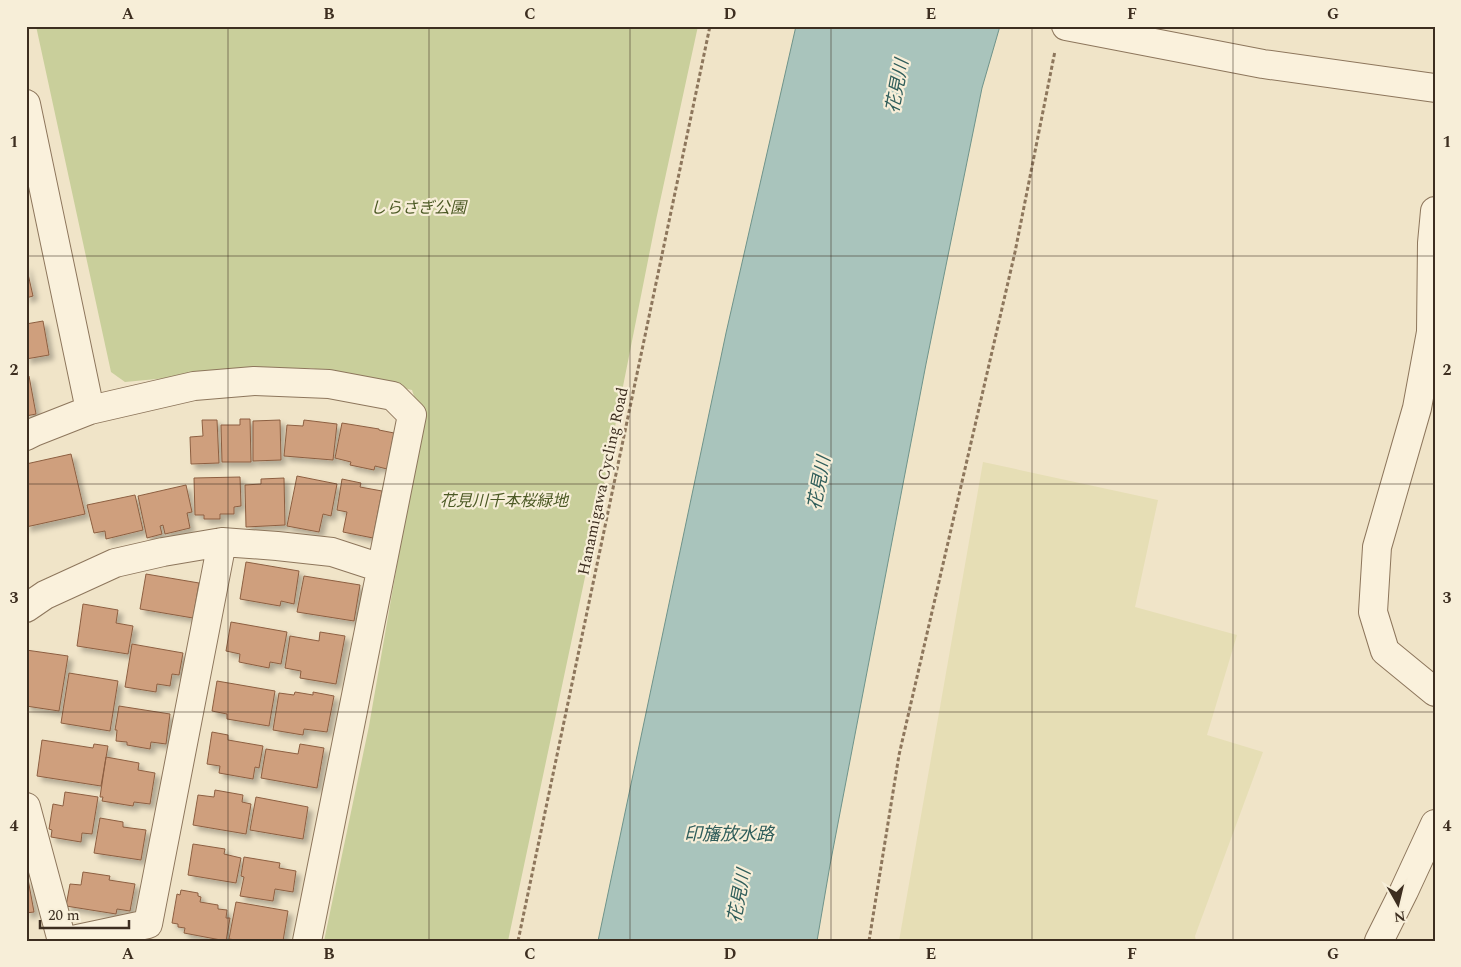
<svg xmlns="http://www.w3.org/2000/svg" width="1461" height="967" viewBox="0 0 1461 967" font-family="Spectral,'Noto Sans JP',serif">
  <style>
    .farmland { fill: #e6deb5 }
    .green { fill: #c9cf9b }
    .water { fill: #a9c4bc; stroke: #6f938a }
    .building { fill: #cf9f7d; stroke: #8d5f41; filter: url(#shadow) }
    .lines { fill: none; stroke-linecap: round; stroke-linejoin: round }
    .minor-casing { stroke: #8d765c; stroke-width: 30 }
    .path { stroke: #8d765c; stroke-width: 3; stroke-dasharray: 4 2.5; stroke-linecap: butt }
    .minor { stroke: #faf1dc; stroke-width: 28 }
    .grid { fill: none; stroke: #3d2e20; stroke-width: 1; stroke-opacity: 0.55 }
    .labels { text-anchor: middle; stroke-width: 4.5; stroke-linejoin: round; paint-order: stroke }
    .park-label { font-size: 16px; font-style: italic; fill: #4d5a26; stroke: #f7eed8 }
    .street-label { font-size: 16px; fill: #3d2e20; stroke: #f7eed8 }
    .water-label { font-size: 18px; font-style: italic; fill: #2f5d5a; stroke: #f7eed8 }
    .neatline { fill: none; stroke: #3d2e20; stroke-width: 2 }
    .grid-label { font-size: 16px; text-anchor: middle; font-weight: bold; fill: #3d2e20 }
  </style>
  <defs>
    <filter id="shadow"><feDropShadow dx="4.5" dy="4.5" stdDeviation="2.5" flood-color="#0004"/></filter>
  </defs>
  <rect width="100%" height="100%" fill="#f0e4c8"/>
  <path class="farmland" d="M 983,462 L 1158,500 L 1135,607 L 1237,635 L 1207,735 L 1263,752 L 1195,936 L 1196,941 L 899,941 Z"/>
  <path class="green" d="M 36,26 L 698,26 L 656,220 L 588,563 L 508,941 L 324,941 L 369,726 L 422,421 L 412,390 L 311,368 L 241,371 L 125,382 L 111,372 Z"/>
  <path class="water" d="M 796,26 L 1000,26 L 982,88 L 926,364 L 830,865 L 817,941 L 598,941 L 726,333 Z"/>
  <path class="building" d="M 26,265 L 33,296 L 26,298 Z
    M 43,321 L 49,355 L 26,359 L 26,324 Z
    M 26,376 L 29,376 L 36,414 L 26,416 Z
    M 240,419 L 250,419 L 251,462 L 222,462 L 221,425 L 240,425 Z
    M 202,420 L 217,420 L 219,463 L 191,464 L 190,437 L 203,436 Z
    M 280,420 L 281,460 L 253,461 L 253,421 Z
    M 304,420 L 337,424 L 333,460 L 284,456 L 287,425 L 303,426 Z
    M 342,423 L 379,429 L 379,430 L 394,433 L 387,469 L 375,466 L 374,470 L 350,465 L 351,462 L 335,458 Z
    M 71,454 L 85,514 L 26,527 L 26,464 Z
    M 297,476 L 337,484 L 331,516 L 323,514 L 319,532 L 287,526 Z
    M 240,477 L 241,506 L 234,507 L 234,514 L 220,514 L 220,519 L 204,519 L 204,515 L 195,515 L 194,478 Z
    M 284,478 L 285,525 L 246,527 L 245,485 L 261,484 L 261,479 Z
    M 342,479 L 361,483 L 360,487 L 382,491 L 373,538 L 343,532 L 347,512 L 337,510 Z
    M 186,485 L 192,512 L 187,513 L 190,528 L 165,534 L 163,525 L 160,526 L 162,534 L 147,538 L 138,496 Z
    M 135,495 L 143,530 L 106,539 L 105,531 L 94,533 L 87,505 Z
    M 246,562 L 299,571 L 294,604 L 281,601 L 280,606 L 240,599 Z
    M 146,574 L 199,583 L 193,618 L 140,609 Z
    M 304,576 L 360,585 L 354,621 L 297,612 Z
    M 83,604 L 118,610 L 116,623 L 133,626 L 128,654 L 77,646 Z
    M 231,622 L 287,632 L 281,664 L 270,662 L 269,668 L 239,662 L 240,654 L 226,651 Z
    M 320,632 L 345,636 L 336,684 L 300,678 L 301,671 L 285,668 L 290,636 L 319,641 Z
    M 132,644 L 183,653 L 179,675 L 172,674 L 170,686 L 157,684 L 156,692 L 125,687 Z
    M 26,650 L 68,656 L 59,711 L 26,706 Z
    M 69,673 L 118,681 L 110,731 L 61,723 Z
    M 217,681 L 275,691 L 269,726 L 227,719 L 227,714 L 212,711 Z
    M 295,692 L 313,695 L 313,692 L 334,696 L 327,732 L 304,729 L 303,735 L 273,730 L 279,693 L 294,695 Z
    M 119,706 L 170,714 L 166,744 L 151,742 L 150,749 L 127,745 L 127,742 L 116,741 L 117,730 L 115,730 Z
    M 212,732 L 228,735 L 228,740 L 263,746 L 259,768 L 255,767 L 253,779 L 219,773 L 220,766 L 207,764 Z
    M 42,740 L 93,748 L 94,744 L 108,746 L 101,786 L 37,776 Z
    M 300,744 L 324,748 L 317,788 L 261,778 L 266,749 L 298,754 Z
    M 106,757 L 139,763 L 138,770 L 155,773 L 150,804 L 134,802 L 133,806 L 102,801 L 103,797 L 100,797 Z
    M 215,790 L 243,795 L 242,802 L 251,804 L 246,834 L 193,825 L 198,795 L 214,797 Z
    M 65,792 L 98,797 L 92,834 L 82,833 L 81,842 L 51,837 L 52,830 L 49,829 L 53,804 L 63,806 Z
    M 256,797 L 308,807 L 303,839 L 250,830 Z
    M 100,818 L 123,822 L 123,827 L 146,830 L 141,860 L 94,853 Z
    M 193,844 L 225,849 L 224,854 L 241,858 L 236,883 L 188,875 Z
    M 244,857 L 280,863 L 279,868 L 296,871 L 293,892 L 275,889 L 273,901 L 240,896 L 244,877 L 241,876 Z
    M 83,872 L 110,876 L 109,880 L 135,884 L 130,911 L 117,909 L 116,914 L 66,906 L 70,884 L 81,885 Z
    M 26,879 L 28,879 L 34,912 L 26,913 Z
    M 181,890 L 198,893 L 198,896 L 201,897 L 200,902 L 218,905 L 218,909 L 227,910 L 226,918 L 230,918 L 226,941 L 184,933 L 185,928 L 178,927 L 178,924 L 172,923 L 177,894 L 180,895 Z
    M 236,902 L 288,911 L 283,941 L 242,941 L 229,939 Z"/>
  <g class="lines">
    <defs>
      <path id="minor" d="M 1066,26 L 1263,64 L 1435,88
        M 26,104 L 90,410
        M 1435,211 L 1432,243 L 1431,332 L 1417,408 L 1377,547 L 1373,612 L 1385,651 L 1435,692
        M 26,436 L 34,432 L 90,410 L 194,386 L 254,381 L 329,384 L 393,396 L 412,415 L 307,941
        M 26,608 L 45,595 L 115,563 L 163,552 L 222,542 L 277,546 L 332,552 L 381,568
        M 26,807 L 62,941
        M 68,941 L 148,924 L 222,542
        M 1379,941 L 1404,891 L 1435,824"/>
    </defs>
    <use href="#minor" class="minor-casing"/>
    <path class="path" d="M 518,941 L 710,26
      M 869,941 L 899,755 L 1015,252 L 1055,51"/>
    <use href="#minor" class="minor"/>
  </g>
  <path class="grid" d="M 228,26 L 228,941M 429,26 L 429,941M 630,26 L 630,941M 831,26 L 831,941M 1032,26 L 1032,941M 1233,26 L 1233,941M 26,256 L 1435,256M 26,484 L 1435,484M 26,712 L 1435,712"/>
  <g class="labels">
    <g class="park-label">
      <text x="418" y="213">しらさぎ公園</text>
      <text x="504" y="506">花見川千本桜緑地</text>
    </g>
    <g class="street-label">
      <text transform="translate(602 481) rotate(-78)" y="6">Hanamigawa Cycling Road</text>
    </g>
    <g class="water-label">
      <text transform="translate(897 86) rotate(-79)" y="6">花見川</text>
      <text transform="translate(819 483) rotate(-79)" y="6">花見川</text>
      <text x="729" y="840">印旛放水路</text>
      <text transform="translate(739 896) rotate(-79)" y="6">花見川</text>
    </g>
  </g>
  <rect width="1461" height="967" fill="none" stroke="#f7eed8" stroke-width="55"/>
  <g transform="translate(1398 904) rotate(172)" stroke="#f7eed8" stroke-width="4" paint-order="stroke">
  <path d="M0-4L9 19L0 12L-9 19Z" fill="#3d2e20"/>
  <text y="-8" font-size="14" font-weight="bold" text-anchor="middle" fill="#3d2e20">N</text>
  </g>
  <path d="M40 920v8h89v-8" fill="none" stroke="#3d2e20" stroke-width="2.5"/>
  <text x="48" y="920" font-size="15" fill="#3d2e20" stroke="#f7eed8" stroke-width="4" paint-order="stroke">20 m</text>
  <rect x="28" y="28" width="1406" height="912" class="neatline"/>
  <g class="grid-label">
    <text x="128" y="19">A</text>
    <text x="329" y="19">B</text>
    <text x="530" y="19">C</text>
    <text x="730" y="19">D</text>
    <text x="931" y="19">E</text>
    <text x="1132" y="19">F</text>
    <text x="1333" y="19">G</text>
    <text x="14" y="147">1</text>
    <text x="1447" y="147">1</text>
    <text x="14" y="375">2</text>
    <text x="1447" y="375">2</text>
    <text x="14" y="603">3</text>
    <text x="1447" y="603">3</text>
    <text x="14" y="831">4</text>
    <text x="1447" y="831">4</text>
    <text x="128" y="959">A</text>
    <text x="329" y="959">B</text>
    <text x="530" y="959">C</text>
    <text x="730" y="959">D</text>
    <text x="931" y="959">E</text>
    <text x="1132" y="959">F</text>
    <text x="1333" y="959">G</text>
  </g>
</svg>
